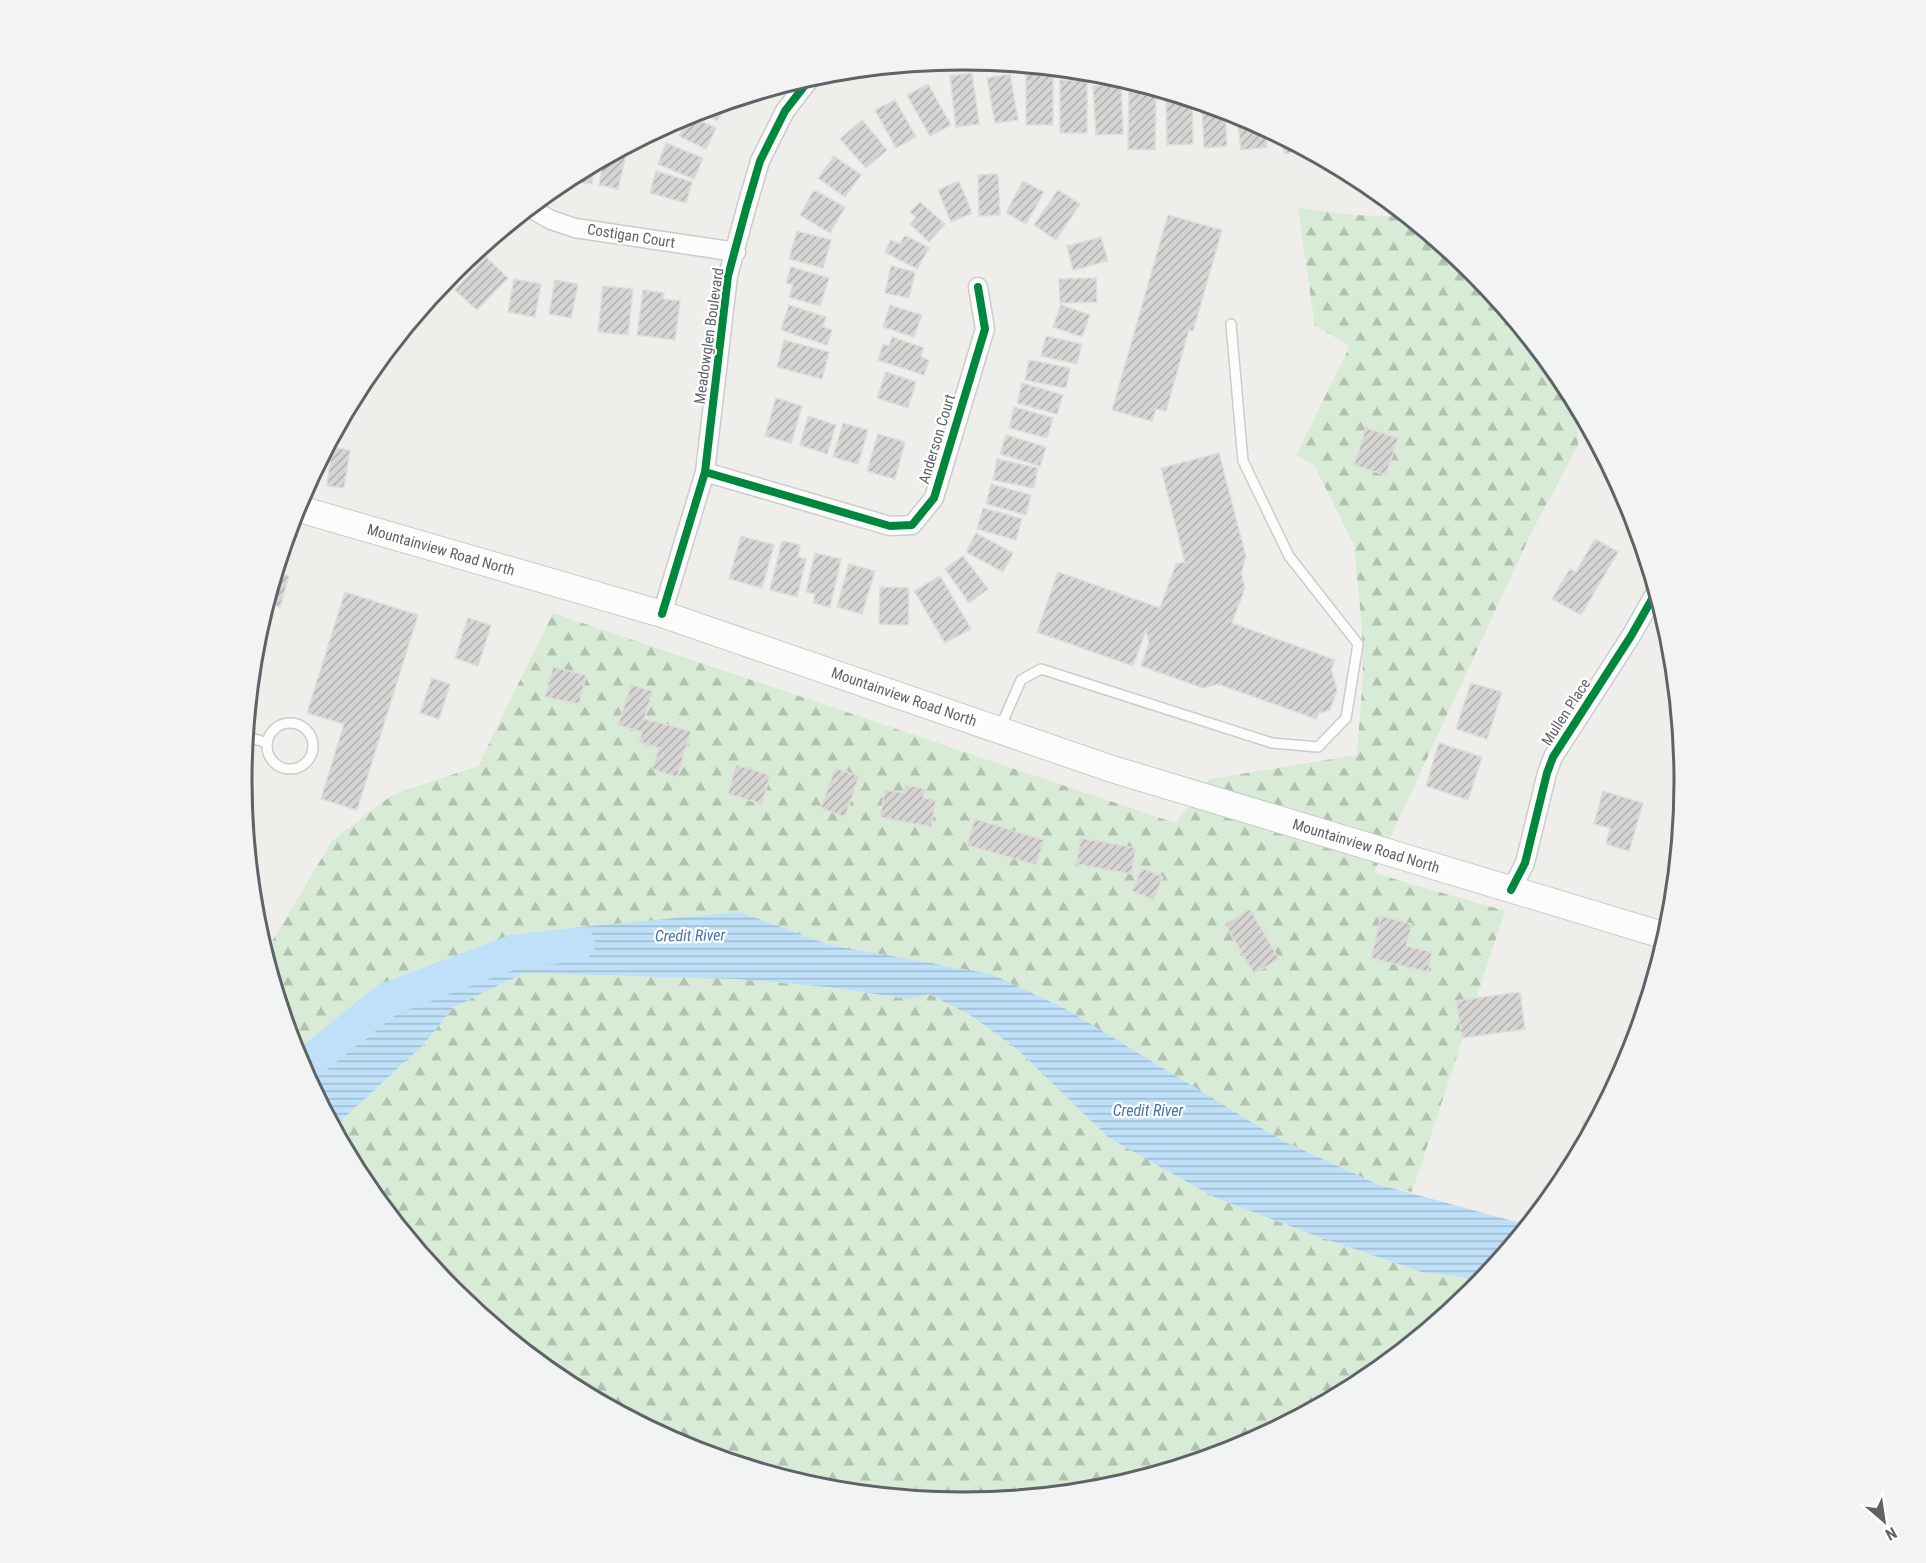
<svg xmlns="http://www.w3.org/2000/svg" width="1926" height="1563" viewBox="0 0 1926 1563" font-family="'Roboto Condensed',sans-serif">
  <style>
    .forest { fill: url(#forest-firs) }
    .water { fill: url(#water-rules) }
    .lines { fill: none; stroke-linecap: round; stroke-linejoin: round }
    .river { stroke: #bfe0f9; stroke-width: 34 }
    .building { fill: url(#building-hatch); stroke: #deddd9; stroke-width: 1.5 }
    .lane-casing { stroke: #cbcccc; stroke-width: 12 }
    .street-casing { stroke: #cbcccc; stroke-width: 21 }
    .secondary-casing { stroke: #cacacb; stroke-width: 28 }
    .lane { stroke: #fdfcfc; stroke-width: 9 }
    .street { stroke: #fdfcfc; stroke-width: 18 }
    .secondary { stroke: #fdfcfc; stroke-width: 26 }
    .cycleway-casing { stroke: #fff; stroke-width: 11 }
    .cycleway { stroke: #00873e; stroke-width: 8 }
    .labels { text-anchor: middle; stroke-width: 4.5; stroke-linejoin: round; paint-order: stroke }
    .street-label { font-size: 15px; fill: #5f6368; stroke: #fff }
    .water-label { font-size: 16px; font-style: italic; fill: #4174aa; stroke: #fff }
    .rim { fill: none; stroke: #5f6368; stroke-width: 3 }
  </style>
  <defs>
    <pattern id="forest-firs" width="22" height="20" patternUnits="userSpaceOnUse" patternTransform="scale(1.5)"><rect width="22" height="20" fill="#d8ebd6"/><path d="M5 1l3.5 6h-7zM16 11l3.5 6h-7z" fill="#b2c2b1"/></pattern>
    <pattern id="water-rules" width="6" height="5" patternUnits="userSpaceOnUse" patternTransform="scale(1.5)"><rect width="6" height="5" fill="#bfe0f9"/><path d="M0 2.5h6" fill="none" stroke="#9eb9cd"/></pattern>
    <pattern id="building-hatch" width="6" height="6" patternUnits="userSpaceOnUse" patternTransform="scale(1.5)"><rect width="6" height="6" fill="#d6d5d3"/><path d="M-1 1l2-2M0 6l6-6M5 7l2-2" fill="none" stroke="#b1b0af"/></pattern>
  </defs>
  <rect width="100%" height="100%" fill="#efeeea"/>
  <path class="forest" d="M 1298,208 L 1354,215 L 1407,217 L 1473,272 L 1563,381 L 1577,407 L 1578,445 L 1532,531 L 1374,873 L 1505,911 L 1412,1192 L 1377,1184 L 1281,1140 L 1066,1009 L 991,974 L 830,945 L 740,912 L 406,1006 L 363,1041 L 307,1077 L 296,1057 L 265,953 L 332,841 L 392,795 L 478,766 L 553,613 L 1175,823 L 1210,779 L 1357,755 L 1363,676 L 1362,628 L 1354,545 L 1314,465 L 1296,455 L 1350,346 L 1315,326 Z
    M 524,973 L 735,979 L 828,987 L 909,999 L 929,994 L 970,1015 L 1017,1049 L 1109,1138 L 1214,1197 L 1308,1233 L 1422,1272 L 1482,1280 L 1473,1292 L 1364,1382 L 1239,1448 L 1103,1489 L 963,1503 L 879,1495 L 878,1492 L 867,1494 L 822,1489 L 687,1448 L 562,1381 L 453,1291 L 363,1182 L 334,1127 L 423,1045 L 454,1007 Z"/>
  <path class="water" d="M 740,912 L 830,945 L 991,974 L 1066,1009 L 1281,1140 L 1377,1184 L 1528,1225 L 1482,1280 L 1422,1272 L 1308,1233 L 1214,1197 L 1109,1138 L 1017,1049 L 970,1015 L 929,994 L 909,999 L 828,987 L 735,979 L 524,973 L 454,1007 L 423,1045 L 334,1127 L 307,1077 L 363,1041 L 406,1006 L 581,927 Z"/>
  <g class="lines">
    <path class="river" d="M 302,1068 L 386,1000 L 513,952 L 578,944"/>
  </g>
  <path class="building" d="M 972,73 L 979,124 L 956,127 L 950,76 Z
    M 1010,74 L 1018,120 L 995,123 L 987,78 Z
    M 1026,74 L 1053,75 L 1053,125 L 1026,125 Z
    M 1060,80 L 1087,80 L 1087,133 L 1060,133 Z
    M 928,84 L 951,125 L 930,136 L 907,95 Z
    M 1121,84 L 1123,134 L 1096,135 L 1093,86 Z
    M 1129,92 L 1156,92 L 1155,150 L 1128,149 Z
    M 1166,96 L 1176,96 L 1192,101 L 1193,144 L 1167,145 Z
    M 895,100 L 916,137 L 896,148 L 875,110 Z
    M 729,102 L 717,121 L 700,111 Z
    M 1202,104 L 1225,111 L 1227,146 L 1204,148 Z
    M 1237,114 L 1266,129 L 1267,147 L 1241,150 Z
    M 689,115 L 716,128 L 706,149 L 679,136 Z
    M 862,120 L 887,150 L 866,168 L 840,139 Z
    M 1280,137 L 1303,149 L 1285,154 Z
    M 666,143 L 703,158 L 694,179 L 658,164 Z
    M 622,149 L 627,150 L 618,189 L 599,185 L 604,159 Z
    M 834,156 L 861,175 L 845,197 L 818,178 Z
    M 594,164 L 592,184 L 565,181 L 565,180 Z
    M 656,171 L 692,182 L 686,203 L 650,193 Z
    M 998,174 L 1000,215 L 979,216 L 978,175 Z
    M 959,181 L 972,213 L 951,222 L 938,190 Z
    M 1023,181 L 1044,192 L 1026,224 L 1006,213 Z
    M 814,190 L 845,207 L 830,233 L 800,215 Z
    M 1058,190 L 1080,204 L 1056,240 L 1034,225 Z
    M 920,202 L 945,224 L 929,242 L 910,224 L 916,217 L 910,212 Z
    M 1168,215 L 1222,230 L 1193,331 L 1189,330 L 1166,411 L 1156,409 L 1152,421 L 1112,410 Z
    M 797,231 L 831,240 L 823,268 L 789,259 Z
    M 905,235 L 929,248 L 917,269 L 885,252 L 891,240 L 900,244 Z
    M 1101,237 L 1108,261 L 1073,270 L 1067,246 Z
    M 486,257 L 508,278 L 477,310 L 455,290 Z
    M 891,266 L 915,272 L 909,298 L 885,293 Z
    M 791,267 L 829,278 L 820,306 L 789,297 L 793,285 L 786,283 Z
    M 1096,278 L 1097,302 L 1060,303 L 1059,279 Z
    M 514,279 L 541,284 L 535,317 L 508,312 Z
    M 555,280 L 578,284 L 571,318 L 549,314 Z
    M 603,286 L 633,289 L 628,335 L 598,332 Z
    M 643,290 L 664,293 L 663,299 L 680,301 L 675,340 L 637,335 Z
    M 789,305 L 826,317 L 823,327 L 832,330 L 827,345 L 781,330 Z
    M 890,305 L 922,315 L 914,337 L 883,327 Z
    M 1061,305 L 1090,315 L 1082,337 L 1053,327 Z
    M 1046,336 L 1082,344 L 1077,364 L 1041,356 Z
    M 892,337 L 924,348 L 921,357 L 929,360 L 924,375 L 878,360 L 883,344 L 889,346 Z
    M 784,340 L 829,352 L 822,379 L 777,367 Z
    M 1029,360 L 1070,368 L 1066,388 L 1025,380 Z
    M 886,372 L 916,382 L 908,408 L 877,398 Z
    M 1022,383 L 1063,395 L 1057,414 L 1017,403 Z
    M 776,398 L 802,406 L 791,443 L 765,436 Z
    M 1014,407 L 1053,418 L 1047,438 L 1009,428 Z
    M 808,416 L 836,425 L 827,454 L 800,445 Z
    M 843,423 L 868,430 L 858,464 L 833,457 Z
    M 1366,428 L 1398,438 L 1386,475 L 1354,465 Z
    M 878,434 L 905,442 L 895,479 L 867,471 Z
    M 1006,435 L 1046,447 L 1040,466 L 1000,454 Z
    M 332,447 L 350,450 L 344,488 L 327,486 Z
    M 1219,453 L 1246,557 L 1241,573 L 1245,588 L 1232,623 L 1335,660 L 1331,669 L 1337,690 L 1330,710 L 1319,713 L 1316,719 L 1218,684 L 1203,688 L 1141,666 L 1149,643 L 1146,630 L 1133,666 L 1037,632 L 1058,572 L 1160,608 L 1176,564 L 1185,562 L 1161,468 Z
    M 997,459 L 1038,468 L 1034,488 L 993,480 Z
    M 991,484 L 1031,495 L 1026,515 L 986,504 Z
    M 983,508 L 1022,519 L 1016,540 L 977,529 Z
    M 976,533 L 1013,553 L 1003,572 L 966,552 Z
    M 741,536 L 774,545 L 762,588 L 729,579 Z
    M 1595,539 L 1618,552 L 1581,615 L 1552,599 L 1570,569 L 1576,572 Z
    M 782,541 L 800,545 L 798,557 L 806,559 L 797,597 L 770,590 Z
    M 815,553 L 841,559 L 830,607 L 813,603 L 815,594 L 806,592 Z
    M 963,556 L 988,589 L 969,603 L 945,569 Z
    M 849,564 L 875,571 L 862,614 L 837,607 Z
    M 276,573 L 289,576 L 280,607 L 267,603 Z
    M 940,576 L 971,629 L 945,643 L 914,591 Z
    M 880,587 L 909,588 L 908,625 L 879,624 Z
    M 345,592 L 418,615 L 357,810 L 321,799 L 344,724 L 307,713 Z
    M 468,618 L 491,625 L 478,666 L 455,658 Z
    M 258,631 L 262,633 L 253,660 L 255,640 Z
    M 553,667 L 586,675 L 579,704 L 545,697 Z
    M 432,678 L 450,684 L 439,719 L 420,713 Z
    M 1471,683 L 1502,692 L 1487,739 L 1456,729 Z
    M 631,685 L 653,691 L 644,719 L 691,731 L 677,777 L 652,769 L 659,748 L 639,742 L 642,732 L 618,725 Z
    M 1439,743 L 1482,757 L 1468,800 L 1426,786 Z
    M 736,765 L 770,775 L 762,804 L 728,794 Z
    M 835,768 L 859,776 L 845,817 L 821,808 Z
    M 906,785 L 925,789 L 923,798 L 936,800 L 931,827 L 880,817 L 885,790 L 904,793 Z
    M 1603,791 L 1643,803 L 1629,851 L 1606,844 L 1610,828 L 1594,824 Z
    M 975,819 L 1044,840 L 1036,865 L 967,845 Z
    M 1081,838 L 1136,848 L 1131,874 L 1076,864 Z
    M 1142,868 L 1163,877 L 1153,900 L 1132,891 Z
    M 1250,909 L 1279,959 L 1254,974 L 1225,924 Z
    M 1381,916 L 1412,924 L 1406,946 L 1432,952 L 1428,972 L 1371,958 Z
    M 1520,992 L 1525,1029 L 1462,1038 L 1456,1001 Z
    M 1584,1121 L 1594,1124 L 1577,1156 L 1574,1155 Z"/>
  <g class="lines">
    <defs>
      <path id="lane" d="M267 746a23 23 0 1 1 46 0a23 23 0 1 1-46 0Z
        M 1000,728 L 1021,680 L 1041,669 L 1272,743 L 1318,747 L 1346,718 L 1358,644 L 1289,556 L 1243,461 L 1231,324
        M 246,736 L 267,743"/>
      <path id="street" d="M 530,208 L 551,220 L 575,228 L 736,252
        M 705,472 L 890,526 L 912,525 L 934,498 L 985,329 L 978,287
        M 662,614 L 705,472 L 728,276 L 746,209 L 760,161 L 785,111 L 809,80 L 815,76
        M 1511,890 L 1525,863 L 1547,773 L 1553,757 L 1631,636 L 1656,592"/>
      <path id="secondary" d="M 296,508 L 662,614 L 1112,769 L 1666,936"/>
    </defs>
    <use href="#lane" class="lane-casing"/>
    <use href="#street" class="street-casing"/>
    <use href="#secondary" class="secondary-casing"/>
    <use href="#lane" class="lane"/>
    <use href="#street" class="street"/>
    <use href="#secondary" class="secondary"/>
    <defs>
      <path id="cycleway" d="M 705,472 L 890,526 L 912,525 L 934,498 L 985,329 L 978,287
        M 662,614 L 705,472 L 728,276 L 746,209 L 760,161 L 785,111 L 809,80 L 815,76
        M 1511,890 L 1525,863 L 1547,773 L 1553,757 L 1631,636 L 1656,592"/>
    </defs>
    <use href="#cycleway" class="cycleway-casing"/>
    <use href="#cycleway" class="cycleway"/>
  </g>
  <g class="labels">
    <g class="street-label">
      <text transform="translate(631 236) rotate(9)" y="5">Costigan Court</text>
      <text transform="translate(709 336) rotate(-82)" y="5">Meadowglen Boulevard</text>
      <text transform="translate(937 439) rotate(-73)" y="5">Anderson Court</text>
      <text transform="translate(441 550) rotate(16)" y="5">Mountainview Road North</text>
      <text transform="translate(904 697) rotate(19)" y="5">Mountainview Road North</text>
      <text transform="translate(1566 712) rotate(-57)" y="5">Mullen Place</text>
      <text transform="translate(1366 846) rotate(17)" y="5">Mountainview Road North</text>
    </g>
    <g class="water-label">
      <text transform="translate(690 935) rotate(-1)" y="6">Credit River</text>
      <text x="1148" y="1116">Credit River</text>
    </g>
  </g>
  <path d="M0 0H1926V1563H0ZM252 781a711 711 0 1 1 1422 0a711 711 0 1 1-1422 0Z" fill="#f2f3f3" fill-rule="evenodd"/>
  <path class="rim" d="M252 781a711 711 0 1 1 1422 0a711 711 0 1 1-1422 0Z"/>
  <g transform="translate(1884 1521) rotate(151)" stroke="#ffffff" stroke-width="4.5" paint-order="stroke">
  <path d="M0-4.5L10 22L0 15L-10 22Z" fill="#5f6368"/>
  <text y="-9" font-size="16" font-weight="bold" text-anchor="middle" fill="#5f6368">N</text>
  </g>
</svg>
